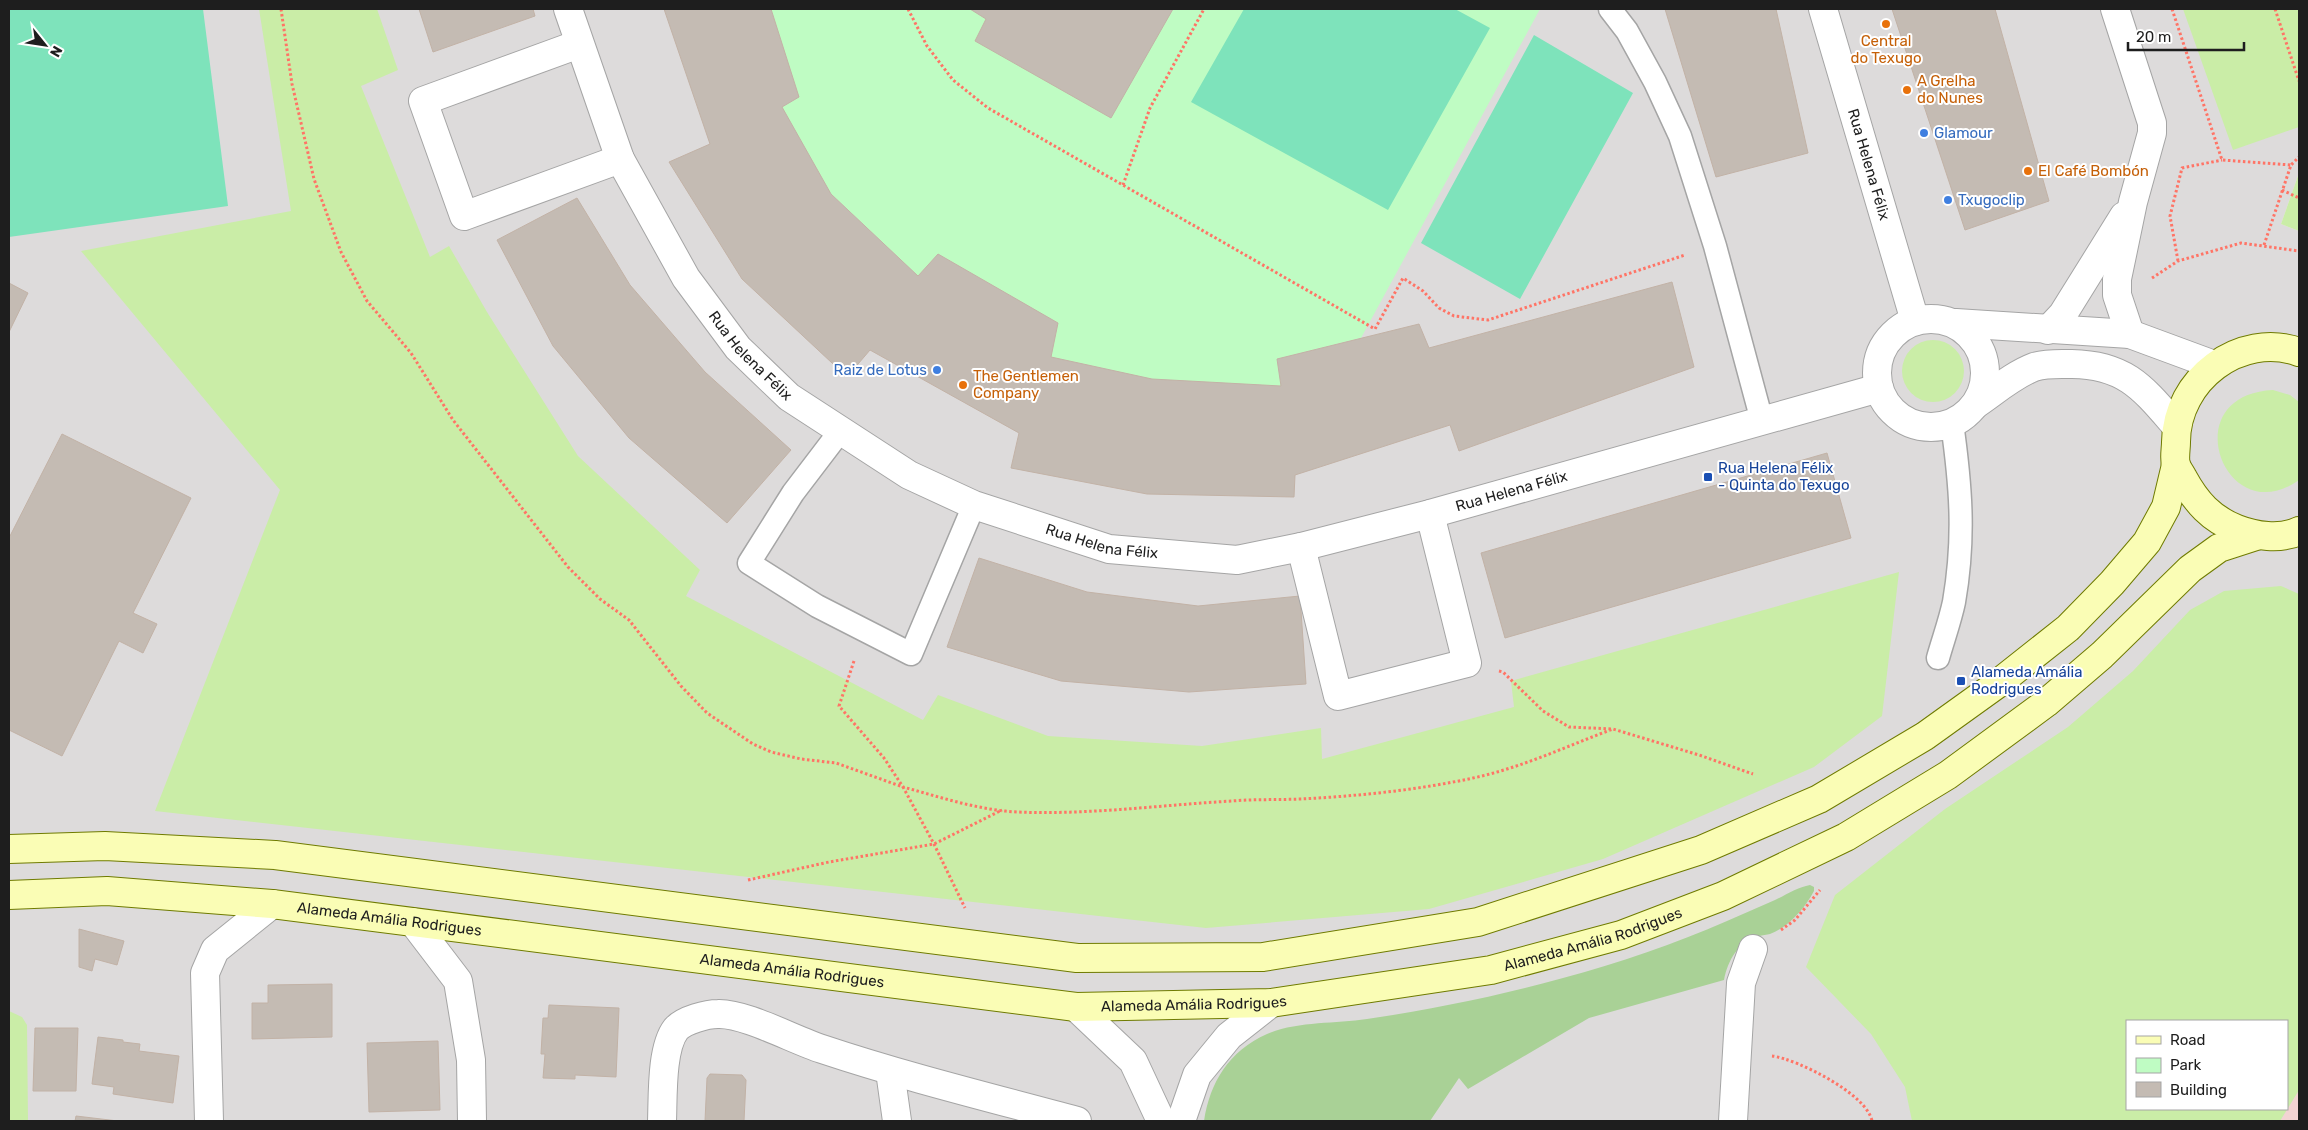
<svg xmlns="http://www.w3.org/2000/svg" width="2308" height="1130" viewBox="0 0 2308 1130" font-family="Rubik,sans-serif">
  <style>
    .residential { fill: #dddbdb; fill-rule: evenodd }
    .commercial { fill: #f2d3d2 }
    .grass { fill: #caeda7; fill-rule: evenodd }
    .forest { fill: #a9d196 }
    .park { fill: #bffcc3 }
    .pitch { fill: #7ee3bb }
    .building { fill: #c4bbb3; stroke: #c2b2a6 }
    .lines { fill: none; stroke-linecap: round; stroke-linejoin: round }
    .lane-casing { stroke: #a5a5a5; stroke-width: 25 }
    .street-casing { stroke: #a5a5a5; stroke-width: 30 }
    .secondary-casing { stroke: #6f7b00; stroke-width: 30 }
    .path { stroke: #ff7466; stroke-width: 3; stroke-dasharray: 2.5 2.5; stroke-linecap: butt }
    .lane { stroke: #fff; stroke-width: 22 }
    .street { stroke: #fff; stroke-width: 28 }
    .secondary { stroke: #fafdb5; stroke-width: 28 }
    .food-dot { fill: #e8710a; stroke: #fff; stroke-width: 2 }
    .shop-dot { fill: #3f7fe0; stroke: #fff; stroke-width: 2 }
    .transit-dot { fill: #1a4fb4; stroke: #fff; stroke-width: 2 }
    .labels { text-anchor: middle; stroke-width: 4; stroke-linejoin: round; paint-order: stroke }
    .food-label { font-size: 15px; fill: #c56008; stroke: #fff; text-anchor: start }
    .shop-label { font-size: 15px; fill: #366cbe; stroke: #fff; text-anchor: start }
    .street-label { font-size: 15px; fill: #1e1e1e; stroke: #fff }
    .transit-label { font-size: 15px; fill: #164399; stroke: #fff; text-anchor: start }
  </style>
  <rect width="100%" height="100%" fill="#f0ece4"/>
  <path class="residential" d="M 9,9 L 2299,9 L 2299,173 L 2281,224 L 2299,231 L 2299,1121 L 9,1121 ZM 2127,1021 L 2287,1021 L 2287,1109 L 2127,1109 Z"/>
  <path class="commercial" d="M 2299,1090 L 2299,1121 L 2280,1121 Z"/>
  <path class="grass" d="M 259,9 L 377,9 L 398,70 L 361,86 L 430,257 L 449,246 L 487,312 L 578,456 L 700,570 L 686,596 L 923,720 L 938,695 L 1048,736 L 1202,746 L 1321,728 L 1322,759 L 1514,707 L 1511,681 L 1899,572 L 1882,716 L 1814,767 L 1603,859 L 1429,909 L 1206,928 L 155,811 L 280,490 L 81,251 L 291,211 Z
    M 2183,9 L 2299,9 L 2299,127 L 2233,150 Z
    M 2299,173 L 2299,231 L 2281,224 Z
    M1902 371a31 31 0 1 1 62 0a31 31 0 1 1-62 0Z
    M 2273,390 L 2290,395 L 2299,402 L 2299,480 C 2225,533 2173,395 2273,390 Z
    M 2281,586 L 2299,594 L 2299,1090 L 2280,1121 L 1912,1121 L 1905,1087 L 1871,1034 L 1806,967 L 1835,895 L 1945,809 L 2068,727 L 2133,671 L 2190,610 L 2224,591 ZM 2287,1021 L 2287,1109 L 2127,1109 L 2127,1021 Z
    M 9,1011 L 22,1017 L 27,1025 L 28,1121 L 9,1121 Z"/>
  <path class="forest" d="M 1810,885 L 1814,887 L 1814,891 C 1805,908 1789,927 1770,934 C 1767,935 1762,935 1759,936 C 1738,942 1728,960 1724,980 L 1589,1018 L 1468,1089 L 1459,1078 L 1430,1121 L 1204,1121 C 1210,1082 1229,1051 1267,1034 C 1297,1021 1335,1024 1367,1019 C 1434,1009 1498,996 1563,978 C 1619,963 1674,944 1727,921 C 1743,914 1759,907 1775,900 C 1786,895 1798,887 1810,885 Z"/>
  <path class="park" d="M 771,9 L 1540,9 L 1361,338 L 1277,359 L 1281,386 L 1152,379 L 1051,357 L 1058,323 L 938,254 L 918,276 L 831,194 L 782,107 L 799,97 Z"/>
  <path class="pitch" d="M 9,9 L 203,9 L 228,206 L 9,237 Z
    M 1244,9 L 1455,9 L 1490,28 L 1388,210 L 1191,102 Z
    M 1534,35 L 1633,93 L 1520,299 L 1421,243 Z"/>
  <path class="building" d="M 419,9 L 533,9 L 535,16 L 433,52 Z
    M 664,9 L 771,9 L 799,97 L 782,107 L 831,194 L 918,276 L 938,254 L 1058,323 L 1051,357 L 1152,379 L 1281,386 L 1277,359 L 1419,324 L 1429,348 L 1672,282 L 1694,367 L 1459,451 L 1450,425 L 1295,475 L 1294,497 L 1147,494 L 1011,468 L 1019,433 L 870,350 L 847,377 L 742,279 L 669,162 L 710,144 Z
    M 970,9 L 1173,9 L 1111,118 L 975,41 L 986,19 Z
    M 1665,9 L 1776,9 L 1808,153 L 1716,177 Z
    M 1892,9 L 1995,9 L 2049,201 L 1965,230 Z
    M 577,198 L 630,285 L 705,372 L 791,450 L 727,523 L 629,438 L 553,346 L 497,240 Z
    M 9,283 L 28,293 L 9,332 Z
    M 62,434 L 191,498 L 133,613 L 157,624 L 143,653 L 119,641 L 62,756 L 9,730 L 9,535 L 10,536 Z
    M 1827,453 L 1851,538 L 1505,638 L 1481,553 Z
    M 979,558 L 1087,592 L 1198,606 L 1300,596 L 1306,684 L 1189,692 L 1061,681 L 947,647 Z
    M 79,929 L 124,941 L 117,965 L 95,959 L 92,971 L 79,967 Z
    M 332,984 L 332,1037 L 252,1039 L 252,1003 L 268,1003 L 268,985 Z
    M 549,1005 L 619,1008 L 616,1077 L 575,1075 L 575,1079 L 543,1078 L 545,1054 L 541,1054 L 543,1018 L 548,1018 Z
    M 35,1028 L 78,1028 L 76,1091 L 33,1091 Z
    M 98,1037 L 123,1040 L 123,1042 L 140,1044 L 139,1051 L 179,1056 L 173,1103 L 113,1094 L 114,1087 L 92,1084 Z
    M 438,1041 L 440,1110 L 369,1112 L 367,1043 Z
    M 710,1074 L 742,1075 L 746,1080 L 744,1121 L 705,1121 L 707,1078 Z
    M 76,1116 L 118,1121 L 75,1121 Z"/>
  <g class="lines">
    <defs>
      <path id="lane" d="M 1610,9 L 1627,31 L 1655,82 L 1680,136 L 1715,246 L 1762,421
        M 841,430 L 793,493 L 749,563 L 817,606 L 911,654 L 974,505
        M 1938,658 C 1943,640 1950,621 1954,602 C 1965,538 1961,487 1952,423"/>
      <g id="street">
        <path id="s1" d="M 568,9 L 620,159 L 686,278 L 738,348 L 789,397 L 909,475 L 974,505 L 1109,549 L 1237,560 L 1301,547 L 1430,514 L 1879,388"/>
        <path id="s2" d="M 1823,9 L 1915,321"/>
        <path d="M 2115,9 L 2152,123 L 2152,133 L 2133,202 L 2117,279 L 2117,295 L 2130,334"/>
        <path d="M 579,44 L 423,101 L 464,216 L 620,159"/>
        <circle cx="1931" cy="373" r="54"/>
        <path d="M 1956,323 L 2130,334 L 2214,365"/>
        <path d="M 2048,330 L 2063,314 L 2124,216"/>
        <path d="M 1976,404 C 1994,392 2013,375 2034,367 C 2046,363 2060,364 2072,364 C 2126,365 2143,388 2176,426"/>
        <path d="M 1301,547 L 1338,696 L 1467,663 L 1430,514"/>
        <path d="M 413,922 L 458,981 L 471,1060 L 472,1121"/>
        <path d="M 1076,1007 L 1133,1061 L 1161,1121"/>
        <path d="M 890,1071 L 897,1121"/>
        <path d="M 209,1121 L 205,973 L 215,950 L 272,904"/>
        <path d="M 662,1121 C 663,1097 661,1048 676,1029 C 684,1020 707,1014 718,1014 C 745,1013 794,1040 822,1049 C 906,1077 992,1098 1077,1121"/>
        <path d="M 1181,1121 L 1197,1075 L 1229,1036 L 1271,1003"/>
        <path d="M 1733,1121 L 1741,983 L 1753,949"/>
      </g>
      <g id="secondary">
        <path d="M 2299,352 C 2240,331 2176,380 2176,442 C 2176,449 2174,458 2176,465 C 2177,469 2181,474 2183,478 C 2196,502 2211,519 2237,529 C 2255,536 2280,540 2299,531"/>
        <path d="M 9,849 L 105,846 L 275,855 L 1077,958 L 1263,957 L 1478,922 L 1701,850 L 1819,799 L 1925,736 L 1996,685 L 2068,628 L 2112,583 L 2147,542 L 2166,507 L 2176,465"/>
        <path id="s3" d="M 9,895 L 107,891 L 272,904 L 1076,1007 L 1271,1003 L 1491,970 L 1621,935 L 1723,896 L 1846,837 L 1948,775 L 2046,703 L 2102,655 L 2190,569 L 2219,548 L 2256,536"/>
      </g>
    </defs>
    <use href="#lane" class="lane-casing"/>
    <use href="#street" class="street-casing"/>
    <use href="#secondary" class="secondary-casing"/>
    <path class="path" d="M 281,9 L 292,84 L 314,179 L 341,252 L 367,301 L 411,353 L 453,420 L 568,567 L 600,599 L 629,620 L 681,686 L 707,713 L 753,744 L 771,752 L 801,759 L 836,763 L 903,787 L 934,844 L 965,908
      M 908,9 L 927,46 L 953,80 L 988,108 L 1375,329 L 1403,278 L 1423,291 L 1439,308 L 1454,316 L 1488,320 L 1685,255
      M 2172,9 L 2222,160 L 2291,165
      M 2275,9 L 2299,81
      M 1123,185 L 1150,108 L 1204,9
      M 2282,190 L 2299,198
      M 2264,245 L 2291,165 L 2299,157
      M 2178,261 L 2170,216 L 2182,168 L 2222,160
      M 2152,278 L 2178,261 L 2241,243 L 2299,251
      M 854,661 L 839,706 L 884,758 L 903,787 C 940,797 978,810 1017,812 C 1089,815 1161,805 1232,801 C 1255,799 1278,800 1301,799 C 1358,796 1418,790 1473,778 C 1521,768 1567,746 1613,729
      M 1499,671 L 1503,672 L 1543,711 L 1569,727 L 1613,729 L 1699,755 L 1753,774
      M 748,880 L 829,862 L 934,844 L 1002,810
      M 1781,930 L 1795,920 L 1820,890
      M 1772,1056 C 1797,1059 1867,1094 1872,1121"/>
    <use href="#lane" class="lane"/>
    <use href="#street" class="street"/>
    <use href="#secondary" class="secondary"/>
  </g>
  <g class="food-dot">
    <circle cx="1886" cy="24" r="5"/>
    <circle cx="1907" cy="90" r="5"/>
    <circle cx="2028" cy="171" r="5"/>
    <circle cx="963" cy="385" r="5"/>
  </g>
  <g class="shop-dot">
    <circle cx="1924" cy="133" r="5"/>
    <circle cx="1948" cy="200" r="5"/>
    <circle cx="937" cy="370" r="5"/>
  </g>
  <g class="transit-dot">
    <rect x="1703" y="472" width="10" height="10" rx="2.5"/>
    <rect x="1956" y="676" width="10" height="10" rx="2.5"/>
  </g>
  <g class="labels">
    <g class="food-label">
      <text x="1886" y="46" text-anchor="middle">Central<tspan x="1886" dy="17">do Texugo</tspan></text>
      <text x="1917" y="86">A Grelha<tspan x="1917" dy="17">do Nunes</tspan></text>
      <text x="2038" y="176">El Café Bombón</text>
      <text x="973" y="381">The Gentlemen<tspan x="973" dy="17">Company</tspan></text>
    </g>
    <g class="shop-label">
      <text x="1934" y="138">Glamour</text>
      <text x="1958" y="205">Txugoclip</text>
      <text x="927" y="375" text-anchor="end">Raiz de Lotus</text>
    </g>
    <g class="street-label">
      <text dy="5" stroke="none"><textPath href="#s2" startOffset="162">Rua Helena Félix</textPath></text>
      <text dy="5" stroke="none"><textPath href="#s1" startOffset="396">Rua Helena Félix</textPath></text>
      <text dy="5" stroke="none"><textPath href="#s1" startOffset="1221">Rua Helena Félix</textPath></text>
      <text dy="5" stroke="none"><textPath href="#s1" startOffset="801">Rua Helena Félix</textPath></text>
      <text dy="5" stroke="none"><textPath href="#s3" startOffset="382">Alameda Amália Rodrigues</textPath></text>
      <text dy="5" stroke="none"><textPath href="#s3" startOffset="1598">Alameda Amália Rodrigues</textPath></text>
      <text dy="5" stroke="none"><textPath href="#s3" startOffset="788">Alameda Amália Rodrigues</textPath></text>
      <text dy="5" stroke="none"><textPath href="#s3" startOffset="1192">Alameda Amália Rodrigues</textPath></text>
    </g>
    <g class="transit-label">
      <text x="1718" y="473">Rua Helena Félix<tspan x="1718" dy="17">- Quinta do Texugo</tspan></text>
      <text x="1971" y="677">Alameda Amália<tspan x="1971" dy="17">Rodrigues</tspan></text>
    </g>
  </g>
  <rect width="2308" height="1130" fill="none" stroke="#1e1e1e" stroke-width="20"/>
  <rect x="2126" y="1020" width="162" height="90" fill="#ffffff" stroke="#a5a5a5"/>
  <rect x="2136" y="1036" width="25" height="8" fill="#fafdb5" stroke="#a5a5a5"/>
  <text x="2170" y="1045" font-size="15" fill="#1e1e1e">Road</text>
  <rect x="2136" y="1058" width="25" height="15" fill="#bffcc3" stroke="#a5a5a5"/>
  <text x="2170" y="1070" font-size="15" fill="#1e1e1e">Park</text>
  <rect x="2136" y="1082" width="25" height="15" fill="#c4bbb3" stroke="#a5a5a5"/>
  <text x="2170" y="1095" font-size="15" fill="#1e1e1e">Building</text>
  <g transform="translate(45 45) rotate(120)" stroke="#ffffff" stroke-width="4" paint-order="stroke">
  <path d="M0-4L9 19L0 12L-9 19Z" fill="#1e1e1e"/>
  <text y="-8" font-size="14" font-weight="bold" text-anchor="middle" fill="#1e1e1e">N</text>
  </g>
  <path d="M2128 42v8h116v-8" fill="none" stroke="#1e1e1e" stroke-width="2.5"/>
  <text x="2136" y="42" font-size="15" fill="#1e1e1e" stroke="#ffffff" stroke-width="4" paint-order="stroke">20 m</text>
</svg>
